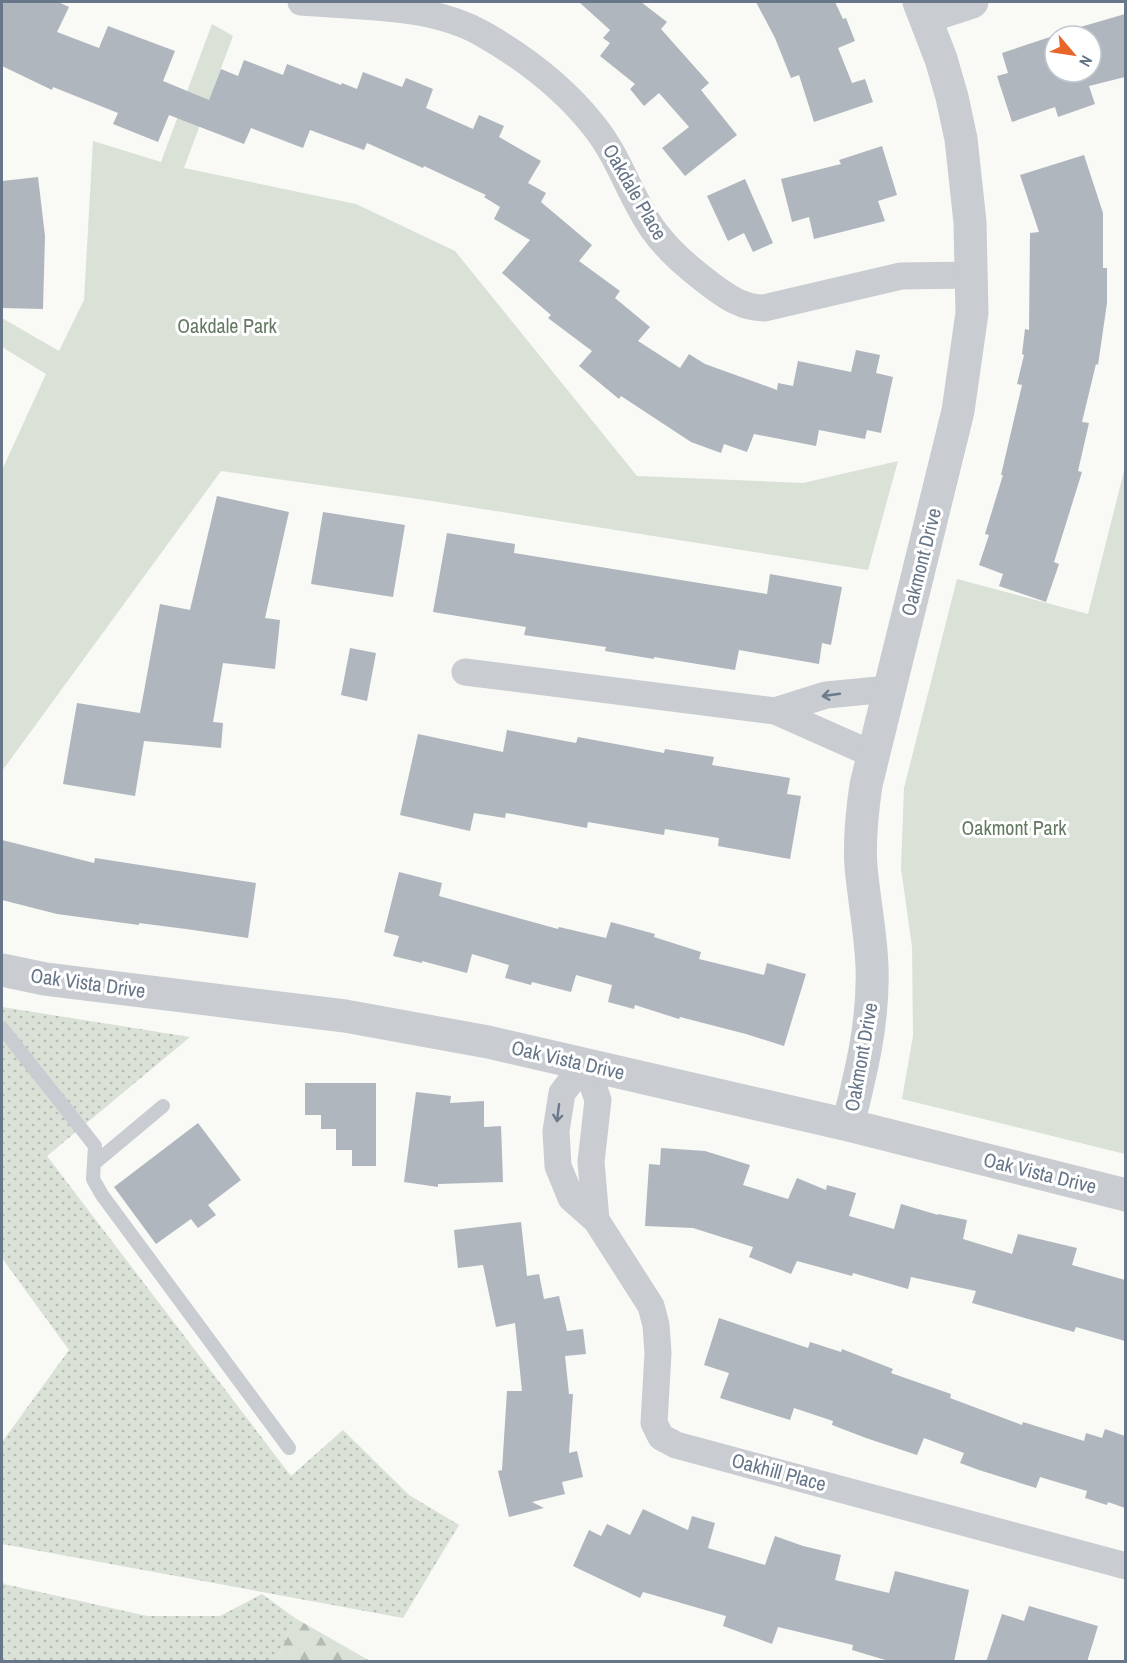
<svg xmlns="http://www.w3.org/2000/svg" width="1127" height="1663" viewBox="0 0 1127 1663" font-family="'Archivo Narrow',sans-serif">
  <style>
    .grass { fill: url(#grass-dots) }
    .forest { fill: url(#forest-firs) }
    .park { fill: #dae1d7 }
    .building { fill: #afb6bd; fill-rule: evenodd }
    .lines { fill: none; stroke-linecap: round; stroke-linejoin: round }
    .service { stroke: #c9ccd0; stroke-width: 14 }
    .minor { stroke: #c9ccd0; stroke-width: 27 }
    .tertiary { stroke: #c9ccd0; stroke-width: 33 }
    .oneway { stroke: #6c7a8c }
    .labels { text-anchor: middle; stroke-width: 6; stroke-linejoin: round; paint-order: stroke }
    .street-label { font-size: 20px; fill: #677688; stroke: #fff }
    .park-label { font-size: 20px; fill: #657a62; stroke: #fff }
  </style>
  <defs>
    <pattern id="grass-dots" width="8" height="8" patternUnits="userSpaceOnUse" patternTransform="scale(1.5)"><rect width="8" height="8" fill="#dae1d7"/><path d="M2 2h.1M6 6h.1" fill="none" stroke="#b5bbb4" stroke-width="1.8" stroke-linecap="round"/></pattern>
    <pattern id="forest-firs" width="22" height="20" patternUnits="userSpaceOnUse" patternTransform="scale(1.5)"><rect width="22" height="20" fill="#dae1d7"/><path d="M5 1l3.5 6h-7zM16 11l3.5 6h-7z" fill="#b5bbb4"/></pattern>
  </defs>
  <rect width="100%" height="100%" fill="#f9f9f6"/>
  <path class="grass" d="M 2,1007 L 190,1037 L 47,1156 L 291,1476 L 343,1430 L 409,1495 L 459,1525 L 403,1618 L 2,1544 L 2,1442 L 69,1350 L 2,1258 Z
    M 2,1579 L 4,1584 L 147,1616 L 220,1616 L 262,1594 L 295,1618 L 276,1661 L 2,1661 Z"/>
  <path class="forest" d="M 295,1618 L 370,1661 L 276,1661 Z"/>
  <path class="park" d="M 212,24 L 233,36 L 184,168 L 356,204 L 455,251 L 637,476 L 803,483 L 898,461 L 868,570 L 432,501 L 221,471 L 2,771 L 2,470 L 46,374 L 2,347 L 2,318 L 59,351 L 84,300 L 93,141 L 161,162 Z
    M 1125,467 L 1125,1154 L 902,1099 L 913,1036 L 912,947 L 901,868 L 904,788 L 957,579 L 1088,614 Z"/>
  <path class="building" d="M 2,2 L 58,2 L 69,7 L 57,32 L 99,48 L 108,26 L 175,51 L 163,81 L 209,100 L 221,69 L 238,76 L 244,60 L 283,75 L 287,64 L 341,85 L 342,83 L 357,89 L 363,72 L 402,87 L 406,78 L 433,89 L 426,108 L 473,129 L 479,115 L 504,126 L 499,137 L 541,161 L 528,183 L 546,193 L 541,202 L 592,245 L 579,261 L 620,291 L 615,298 L 650,327 L 638,341 L 680,368 L 689,354 L 705,364 L 777,390 L 778,383 L 793,386 L 798,361 L 851,372 L 856,350 L 880,355 L 876,373 L 893,377 L 881,433 L 867,430 L 865,439 L 819,430 L 816,446 L 754,434 L 747,452 L 724,444 L 721,453 L 691,442 L 621,396 L 619,399 L 579,366 L 592,351 L 548,318 L 551,315 L 502,273 L 530,240 L 494,219 L 500,207 L 484,197 L 486,195 L 424,166 L 423,168 L 367,143 L 364,150 L 310,130 L 303,148 L 251,128 L 244,144 L 169,115 L 158,142 L 113,124 L 118,113 L 53,87 L 52,90 L 2,66 Z
    M 579,2 L 641,2 L 667,22 L 661,29 L 709,83 L 701,90 L 737,135 L 685,176 L 662,148 L 689,127 L 659,93 L 644,106 L 630,89 L 635,84 L 600,56 L 610,43 L 603,38 L 610,30 Z
    M 756,2 L 835,2 L 843,19 L 846,18 L 855,41 L 838,48 L 852,83 L 865,79 L 873,102 L 814,122 L 799,75 L 791,78 L 775,38 Z
    M 1125,14 L 1125,77 L 1089,86 L 1095,104 L 1058,117 L 1055,107 L 1012,122 L 997,76 L 1008,73 L 1002,53 L 1077,28 ZM 1055,36 L 1091,36 L 1091,72 L 1055,72 Z
    M 882,146 L 897,195 L 878,201 L 885,221 L 814,239 L 809,217 L 792,222 L 781,179 L 841,164 L 839,160 Z
    M 1084,155 L 1103,213 L 1103,268 L 1107,268 L 1107,303 L 1098,365 L 1096,364 L 1082,422 L 1089,423 L 1078,471 L 1082,472 L 1054,562 L 1059,564 L 1046,602 L 999,586 L 1003,574 L 979,565 L 989,535 L 985,534 L 1003,475 L 1001,475 L 1022,385 L 1017,384 L 1024,355 L 1022,354 L 1025,329 L 1029,330 L 1030,233 L 1039,232 L 1020,175 Z
    M 38,177 L 45,236 L 43,309 L 2,308 L 2,181 Z
    M 745,179 L 773,243 L 753,252 L 744,233 L 728,241 L 707,196 Z
    M 217,496 L 289,512 L 265,618 L 280,620 L 275,669 L 223,663 L 213,722 L 223,723 L 221,748 L 144,741 L 135,796 L 63,784 L 77,703 L 140,713 L 160,604 L 190,610 Z
    M 323,512 L 405,525 L 393,597 L 311,584 Z
    M 447,533 L 515,544 L 514,553 L 767,594 L 770,574 L 842,587 L 831,645 L 822,643 L 819,664 L 739,650 L 735,670 L 654,657 L 654,659 L 605,651 L 606,647 L 524,635 L 526,627 L 433,612 Z
    M 350,648 L 376,653 L 367,701 L 341,695 Z
    M 507,730 L 576,743 L 578,737 L 664,753 L 665,749 L 714,757 L 712,765 L 790,778 L 787,794 L 801,796 L 790,859 L 718,846 L 719,838 L 665,829 L 664,835 L 588,822 L 587,828 L 506,813 L 505,818 L 474,813 L 470,831 L 400,815 L 418,734 L 503,752 Z
    M 2,840 L 94,863 L 95,858 L 256,883 L 248,938 L 186,929 L 139,923 L 139,925 L 57,914 L 2,900 Z
    M 399,872 L 442,883 L 439,896 L 558,929 L 559,927 L 606,938 L 611,922 L 655,934 L 654,937 L 701,952 L 699,959 L 764,975 L 767,963 L 806,974 L 784,1046 L 746,1034 L 680,1017 L 679,1019 L 635,1005 L 634,1009 L 608,1002 L 612,985 L 576,975 L 571,992 L 532,982 L 531,985 L 505,978 L 509,965 L 472,954 L 467,973 L 422,961 L 422,963 L 393,956 L 399,936 L 384,932 Z
    M 305,1083 L 376,1083 L 376,1166 L 352,1166 L 352,1150 L 336,1150 L 336,1129 L 321,1129 L 321,1115 L 305,1115 Z
    M 416,1092 L 451,1096 L 450,1103 L 484,1101 L 484,1127 L 501,1126 L 503,1182 L 438,1184 L 438,1187 L 404,1182 Z
    M 198,1123 L 241,1180 L 208,1205 L 216,1215 L 198,1228 L 191,1219 L 156,1244 L 114,1187 Z
    M 661,1148 L 705,1151 L 750,1165 L 743,1185 L 788,1199 L 797,1178 L 826,1190 L 827,1185 L 856,1193 L 849,1216 L 894,1229 L 901,1204 L 938,1215 L 938,1214 L 967,1220 L 963,1239 L 1012,1254 L 1018,1234 L 1077,1248 L 1072,1265 L 1125,1280 L 1125,1341 L 1076,1327 L 1074,1332 L 972,1303 L 976,1291 L 911,1277 L 908,1289 L 853,1273 L 852,1276 L 797,1261 L 791,1274 L 749,1257 L 753,1247 L 693,1228 L 645,1226 L 649,1164 L 660,1165 Z
    M 521,1222 L 527,1276 L 539,1274 L 544,1299 L 559,1296 L 567,1331 L 583,1329 L 586,1354 L 565,1356 L 569,1394 L 573,1394 L 569,1453 L 577,1451 L 583,1477 L 562,1482 L 565,1494 L 532,1502 L 544,1508 L 509,1517 L 498,1471 L 502,1470 L 507,1391 L 522,1391 L 515,1323 L 496,1327 L 483,1265 L 458,1268 L 454,1230 Z
    M 719,1318 L 808,1348 L 810,1342 L 841,1352 L 842,1349 L 893,1369 L 891,1373 L 951,1394 L 950,1398 L 1022,1425 L 1023,1422 L 1084,1441 L 1086,1433 L 1102,1438 L 1105,1429 L 1125,1436 L 1125,1508 L 1108,1502 L 1107,1505 L 1085,1498 L 1087,1491 L 1040,1477 L 1036,1488 L 979,1470 L 960,1463 L 964,1453 L 924,1438 L 917,1455 L 866,1438 L 832,1425 L 833,1421 L 794,1408 L 790,1420 L 720,1398 L 729,1373 L 704,1365 Z
    M 643,1509 L 688,1530 L 692,1516 L 715,1523 L 708,1548 L 765,1565 L 775,1536 L 803,1546 L 841,1555 L 835,1580 L 889,1593 L 895,1571 L 969,1590 L 954,1662 L 892,1662 L 852,1650 L 853,1645 L 778,1627 L 772,1644 L 723,1626 L 726,1616 L 643,1592 L 640,1598 L 573,1566 L 589,1530 L 601,1536 L 607,1524 L 630,1535 Z
    M 1029,1606 L 1098,1626 L 1087,1662 L 986,1662 L 1002,1614 L 1024,1621 Z"/>
  <g class="lines">
    <path class="service" d="M 2,1028 L 95,1146 L 93,1179 L 102,1195 L 289,1448
      M 96,1162 L 163,1106"/>
    <path class="minor" d="M 301,2 C 360,7 431,4 483,34 C 525,58 564,88 594,126 C 619,157 630,196 652,228 C 668,251 689,268 711,285 C 727,297 743,308 764,308 L 901,276 L 972,275
      M 465,672 L 775,711 L 872,754
      M 775,711 L 826,695 L 889,689
      M 585,1063 L 562,1093 L 556,1131 L 558,1166 L 571,1198 L 596,1220 L 651,1306 L 656,1325 L 658,1353 L 654,1423 L 661,1437 L 676,1445 L 1126,1566
      M 585,1063 L 598,1100 L 591,1162 L 596,1220"/>
    <path class="tertiary" d="M 926,17 L 972,2
      M 2,970 L 45,979 L 345,1016 L 488,1042 L 848,1125 L 1126,1195
      M 848,1125 C 861,1073 874,1021 872,967 C 871,934 864,900 861,867 C 859,840 862,812 866,785 L 958,411 L 972,313 L 970,222 L 961,139 L 952,97 L 941,59 L 919,2"/>
  </g>
  <defs><path id="oneway-shaft" d="M-6 0H5M1.5-3L5.5 0L1.5 3" fill="none" stroke-width="1.6" stroke-linecap="round" stroke-linejoin="round" transform="scale(1.5)"/></defs>
  <g class="oneway">
    <use href="#oneway-shaft" transform="translate(831 695) rotate(172)"/>
    <use href="#oneway-shaft" transform="translate(558 1113) rotate(97)"/>
  </g>
  <g class="labels">
    <g class="street-label">
      <text transform="translate(635 192) rotate(60)" y="7">Oakdale Place</text>
      <text transform="translate(921 562) rotate(-76)" y="7">Oakmont Drive</text>
      <text transform="translate(88 983) rotate(8)" y="7">Oak Vista Drive</text>
      <text transform="translate(861 1057) rotate(-80)" y="7">Oakmont Drive</text>
      <text transform="translate(568 1060) rotate(13)" y="7">Oak Vista Drive</text>
      <text transform="translate(1040 1173) rotate(14)" y="7">Oak Vista Drive</text>
      <text transform="translate(779 1472) rotate(15)" y="7">Oakhill Place</text>
    </g>
    <g class="park-label">
      <text x="227" y="333">Oakdale Park</text>
      <text x="1014" y="835">Oakmont Park</text>
    </g>
  </g>
  <rect width="1127" height="1663" fill="none" stroke="#677688" stroke-width="6"/>
  <g transform="translate(1073 54) rotate(119)"><circle r="28" fill="#ffffff" stroke="#c2c8cf" stroke-width="1.5"/>
  <path d="M0-4.5L10 22L0 15L-10 22Z" fill="#e76628"/>
  <text y="-9" font-size="16" font-weight="bold" text-anchor="middle" fill="#677688">N</text>
  </g>
</svg>
